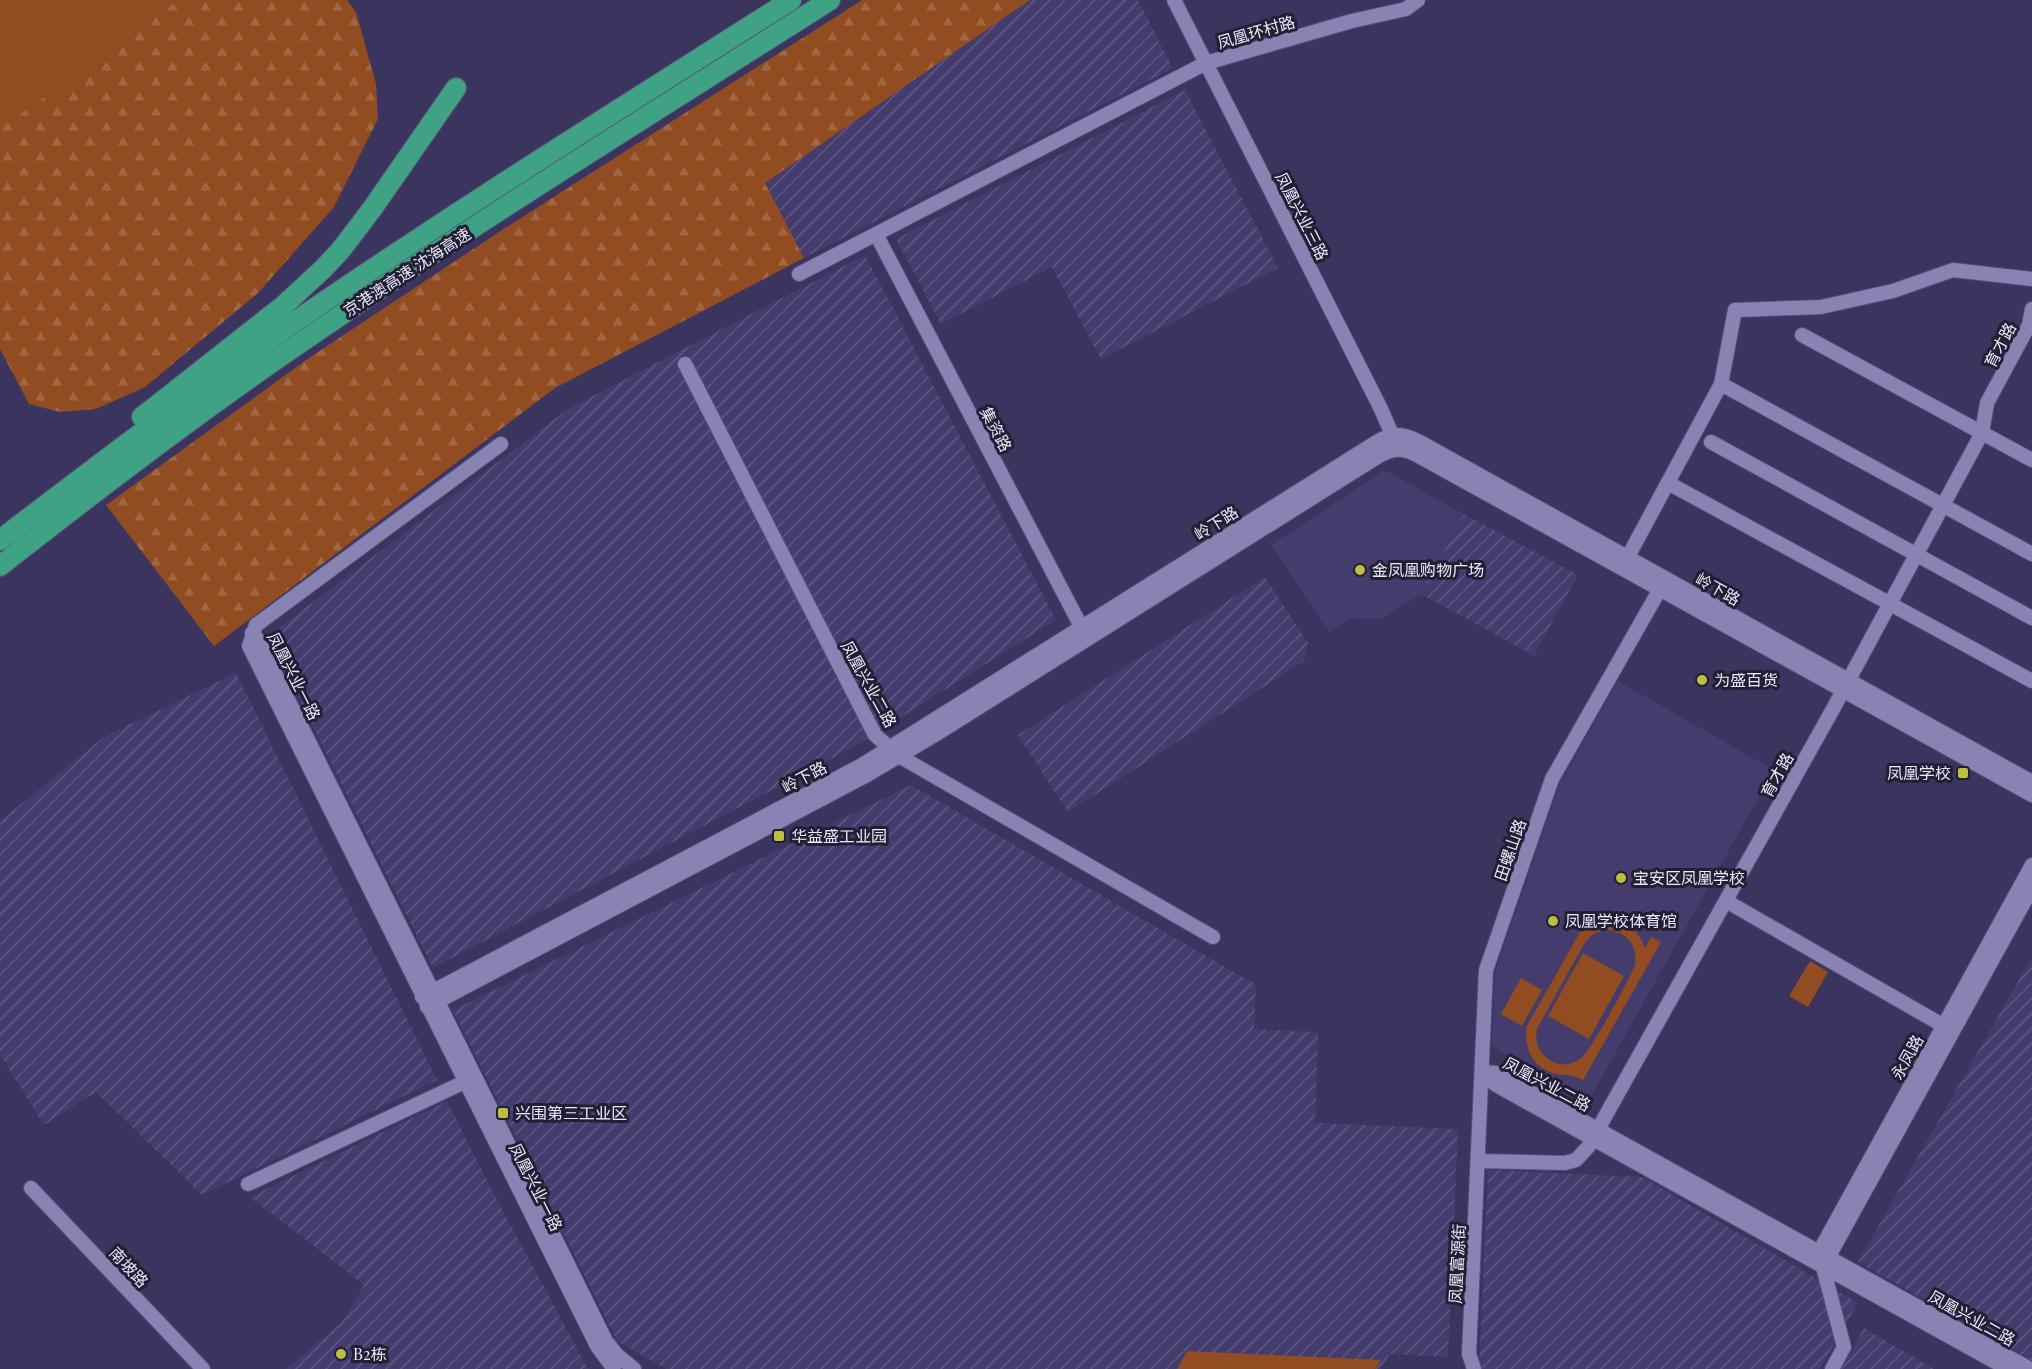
<svg xmlns="http://www.w3.org/2000/svg" width="2032" height="1369" viewBox="0 0 2032 1369" font-family="'Playfair Display','Noto Sans SC',serif">
  <style>
    .built { fill: #443c6d }
    .industrial { fill: url(#industrial-furrows) }
    .forest { fill: url(#forest-firs) }
    .green { fill: #914c21; fill-rule: evenodd }
    .lines { fill: none; stroke-linecap: round; stroke-linejoin: round }
    .minor-casing { stroke: #575074; stroke-width: 16 }
    .highway-casing { stroke: #575074; stroke-width: 22 }
    .minor { stroke: #8983b4; stroke-width: 14 }
    .highway { stroke: #3fa284; stroke-width: 20 }
    .poi-dot { fill: #bebf42; stroke: #221f33; stroke-width: 2 }
    .labels { text-anchor: middle; stroke-width: 6; stroke-linejoin: round; paint-order: stroke }
    .street-label { font-size: 16px; fill: #eae8fe; stroke: #221f33 }
    .poi-label { font-size: 16px; fill: #eae8fe; stroke: #221f33; text-anchor: start }
  </style>
  <defs>
    <pattern id="industrial-furrows" width="10" height="10" patternUnits="userSpaceOnUse" patternTransform="scale(1.5)"><rect width="10" height="10" fill="#443c6d"/><path d="M-1 1l2-2M0 10L10 0M9 11l2-2" fill="none" stroke="#5f5883"/></pattern>
    <pattern id="forest-firs" width="22" height="20" patternUnits="userSpaceOnUse" patternTransform="scale(1.5)"><rect width="22" height="20" fill="#914c21"/><path d="M5 1l3.5 6h-7zM16 11l3.5 6h-7z" fill="#a16642"/></pattern>
  </defs>
  <rect width="100%" height="100%" fill="#3b345f"/>
  <path class="built" d="M 1384,470 L 1464,514 L 1421,594 L 1382,619 L 1352,618 L 1329,633 L 1271,545 Z
    M 1618,681 L 1774,770 L 1589,1100 L 1492,1046 L 1495,972 L 1560,783 Z"/>
  <path class="industrial" d="M 1030,0 L 1138,0 L 1173,68 L 804,258 L 765,183 Z
    M 1185,90 L 1278,268 L 1101,359 L 1052,267 L 941,324 L 896,239 Z
    M 865,255 L 1056,620 L 852,748 L 433,968 L 268,636 L 568,409 Z
    M 1464,514 L 1578,575 L 1534,656 L 1421,594 Z
    M 1265,577 L 1308,643 L 1304,661 L 1068,812 L 1018,735 Z
    M 236,673 L 437,1080 L 202,1195 L 96,1092 L 44,1125 L 0,1055 L 0,821 L 104,737 Z
    M 911,785 L 1256,985 L 1254,1029 L 1318,1032 L 1315,1123 L 1458,1129 L 1448,1357 L 1390,1354 L 1381,1369 L 666,1369 L 617,1341 L 453,1010 Z
    M 2032,957 L 2032,1361 L 1858,1262 Z
    M 447,1101 L 494,1194 L 587,1367 L 590,1369 L 286,1369 L 342,1322 L 364,1285 L 250,1197 Z
    M 1488,1170 L 1642,1177 L 1858,1303 L 1820,1369 L 1479,1369 Z
    M 1864,1328 L 1934,1369 L 1841,1369 Z"/>
  <path class="forest" d="M 0,0 L 347,0 L 356,12 L 376,84 L 378,119 L 334,207 L 258,293 L 145,387 L 96,409 L 60,412 L 29,404 L 0,349 Z
    M 862,0 L 1030,0 L 765,183 L 804,258 L 555,388 L 214,646 L 106,505 L 309,358 L 502,230 Z"/>
  <path class="green" d="M 0,0 L 178,0 L 0,129 Z
    M 1610,919 C 1627,922 1639,931 1645,948 L 1651,937 L 1661,942 L 1583,1080 C 1572,1074 1568,1076 1556,1074 C 1533,1069 1523,1047 1527,1026 L 1580,932 L 1593,922 ZM 1603,930 C 1624,929 1639,944 1635,965 C 1629,980 1591,1051 1581,1058 C 1571,1066 1557,1067 1547,1058 C 1537,1051 1535,1040 1537,1029 L 1584,944 L 1592,935 Z
    M 1583,953 L 1624,976 L 1589,1039 L 1548,1016 Z
    M 1810,961 L 1828,972 L 1808,1007 L 1789,996 Z
    M 1521,978 L 1542,990 L 1522,1026 L 1501,1014 Z
    M 1187,1351 L 1381,1360 L 1375,1369 L 1177,1369 Z"/>
  <g class="lines">
    <defs>
      <path id="minor" d="M 1174,0 L 1380,407 L 1395,441
        M 876,234 L 1085,634
        M 799,274 L 1206,63 L 1352,21 L 1406,9 L 1418,0
        M 1802,335 L 2032,460
        M 685,364 L 875,735 L 899,756 L 1213,937
        M 1721,384 L 2032,554
        M 1711,442 L 2032,618
        M 501,444 L 256,625 L 249,646 L 597,1346 L 614,1369
        M 1668,483 L 2032,681
        M 1624,564 L 1721,384 L 1735,310 L 1821,307 L 1893,291 L 1953,270 L 2032,279
        M 252,633 L 259,641 L 606,1341 L 617,1355 L 634,1369
        M 1726,901 L 1951,1030
        M 422,997 L 862,765 L 1375,443 C 1392,432 1403,433 1420,442 L 2032,782
        M 427,1007 L 867,775 L 938,733 L 1374,459 C 1388,450 1399,446 1415,454 L 2032,795
        M 1482,1072 L 1496,1073 L 2030,1369
        M 1482,1072 L 1496,1085 L 2008,1369
        M 1478,1161 L 1565,1163 L 1576,1160 L 1588,1147 L 1833,709 L 1982,433 L 1987,403 L 2029,325 L 2032,309
        M 248,1184 L 473,1078
        M 31,1188 L 203,1369
        M 1824,1265 L 2032,888
        M 1474,1369 L 1469,1354 L 1486,970 L 1552,779 L 1664,582
        M 1832,1369 L 1844,1347 L 1819,1252 L 2032,865"/>
      <path id="highway" d="M 142,417 L 283,306 L 323,269 L 340,251 L 372,209 L 456,88
        M 0,540 C 95,467 191,394 290,325 C 454,212 623,107 791,0
        M 0,566 C 98,489 197,413 300,343 C 473,224 653,113 830,0"/>
    </defs>
    <use href="#minor" class="minor-casing"/>
    <use href="#highway" class="highway-casing"/>
    <use href="#minor" class="minor"/>
    <use href="#highway" class="highway"/>
  </g>
  <g class="poi-dot">
    <circle cx="1360" cy="570" r="6"/>
    <circle cx="1702" cy="680" r="6"/>
    <rect x="1957" y="767" width="12" height="12" rx="3"/>
    <rect x="773" y="830" width="12" height="12" rx="3"/>
    <circle cx="1621" cy="878" r="6"/>
    <circle cx="1553" cy="921" r="6"/>
    <rect x="497" y="1107" width="12" height="12" rx="3"/>
    <circle cx="341" cy="1354" r="6"/>
  </g>
  <g class="labels">
    <g class="street-label">
      <text transform="translate(1256 32) rotate(-16)" y="6">凤凰环村路</text>
      <text transform="translate(1302 216) rotate(63)" y="6">凤凰兴业三路</text>
      <text transform="translate(407 272) rotate(-33)" y="6">京港澳高速 沈海高速</text>
      <text transform="translate(2000 345) rotate(-62)" y="6">育才路</text>
      <text transform="translate(996 429) rotate(62)" y="6">集资路</text>
      <text transform="translate(1216 523) rotate(-32)" y="6">岭下路</text>
      <text transform="translate(1718 589) rotate(29)" y="6">岭下路</text>
      <text transform="translate(294 676) rotate(63)" y="6">凤凰兴业一路</text>
      <text transform="translate(869 684) rotate(61)" y="6">凤凰兴业二路</text>
      <text transform="translate(1777 775) rotate(-61)" y="6">育才路</text>
      <text transform="translate(804 777) rotate(-28)" y="6">岭下路</text>
      <text transform="translate(1510 850) rotate(-71)" y="6">田螺山路</text>
      <text transform="translate(1907 1057) rotate(-61)" y="6">永凤路</text>
      <text transform="translate(1547 1084) rotate(28)" y="6">凤凰兴业二路</text>
      <text transform="translate(536 1187) rotate(63)" y="6">凤凰兴业一路</text>
      <text transform="translate(1457 1264) rotate(-87)" y="6">凤凰富源街</text>
      <text transform="translate(129 1267) rotate(47)" y="6">南坡路</text>
      <text transform="translate(1972 1318) rotate(29)" y="6">凤凰兴业二路</text>
    </g>
    <g class="poi-label">
      <text x="1372" y="576">金凤凰购物广场</text>
      <text x="1714" y="686">为盛百货</text>
      <text x="1951" y="779" text-anchor="end">凤凰学校</text>
      <text x="791" y="842">华益盛工业园</text>
      <text x="1633" y="884">宝安区凤凰学校</text>
      <text x="1565" y="927">凤凰学校体育馆</text>
      <text x="515" y="1119">兴围第三工业区</text>
      <text x="353" y="1360">B2栋</text>
    </g>
  </g>
</svg>
